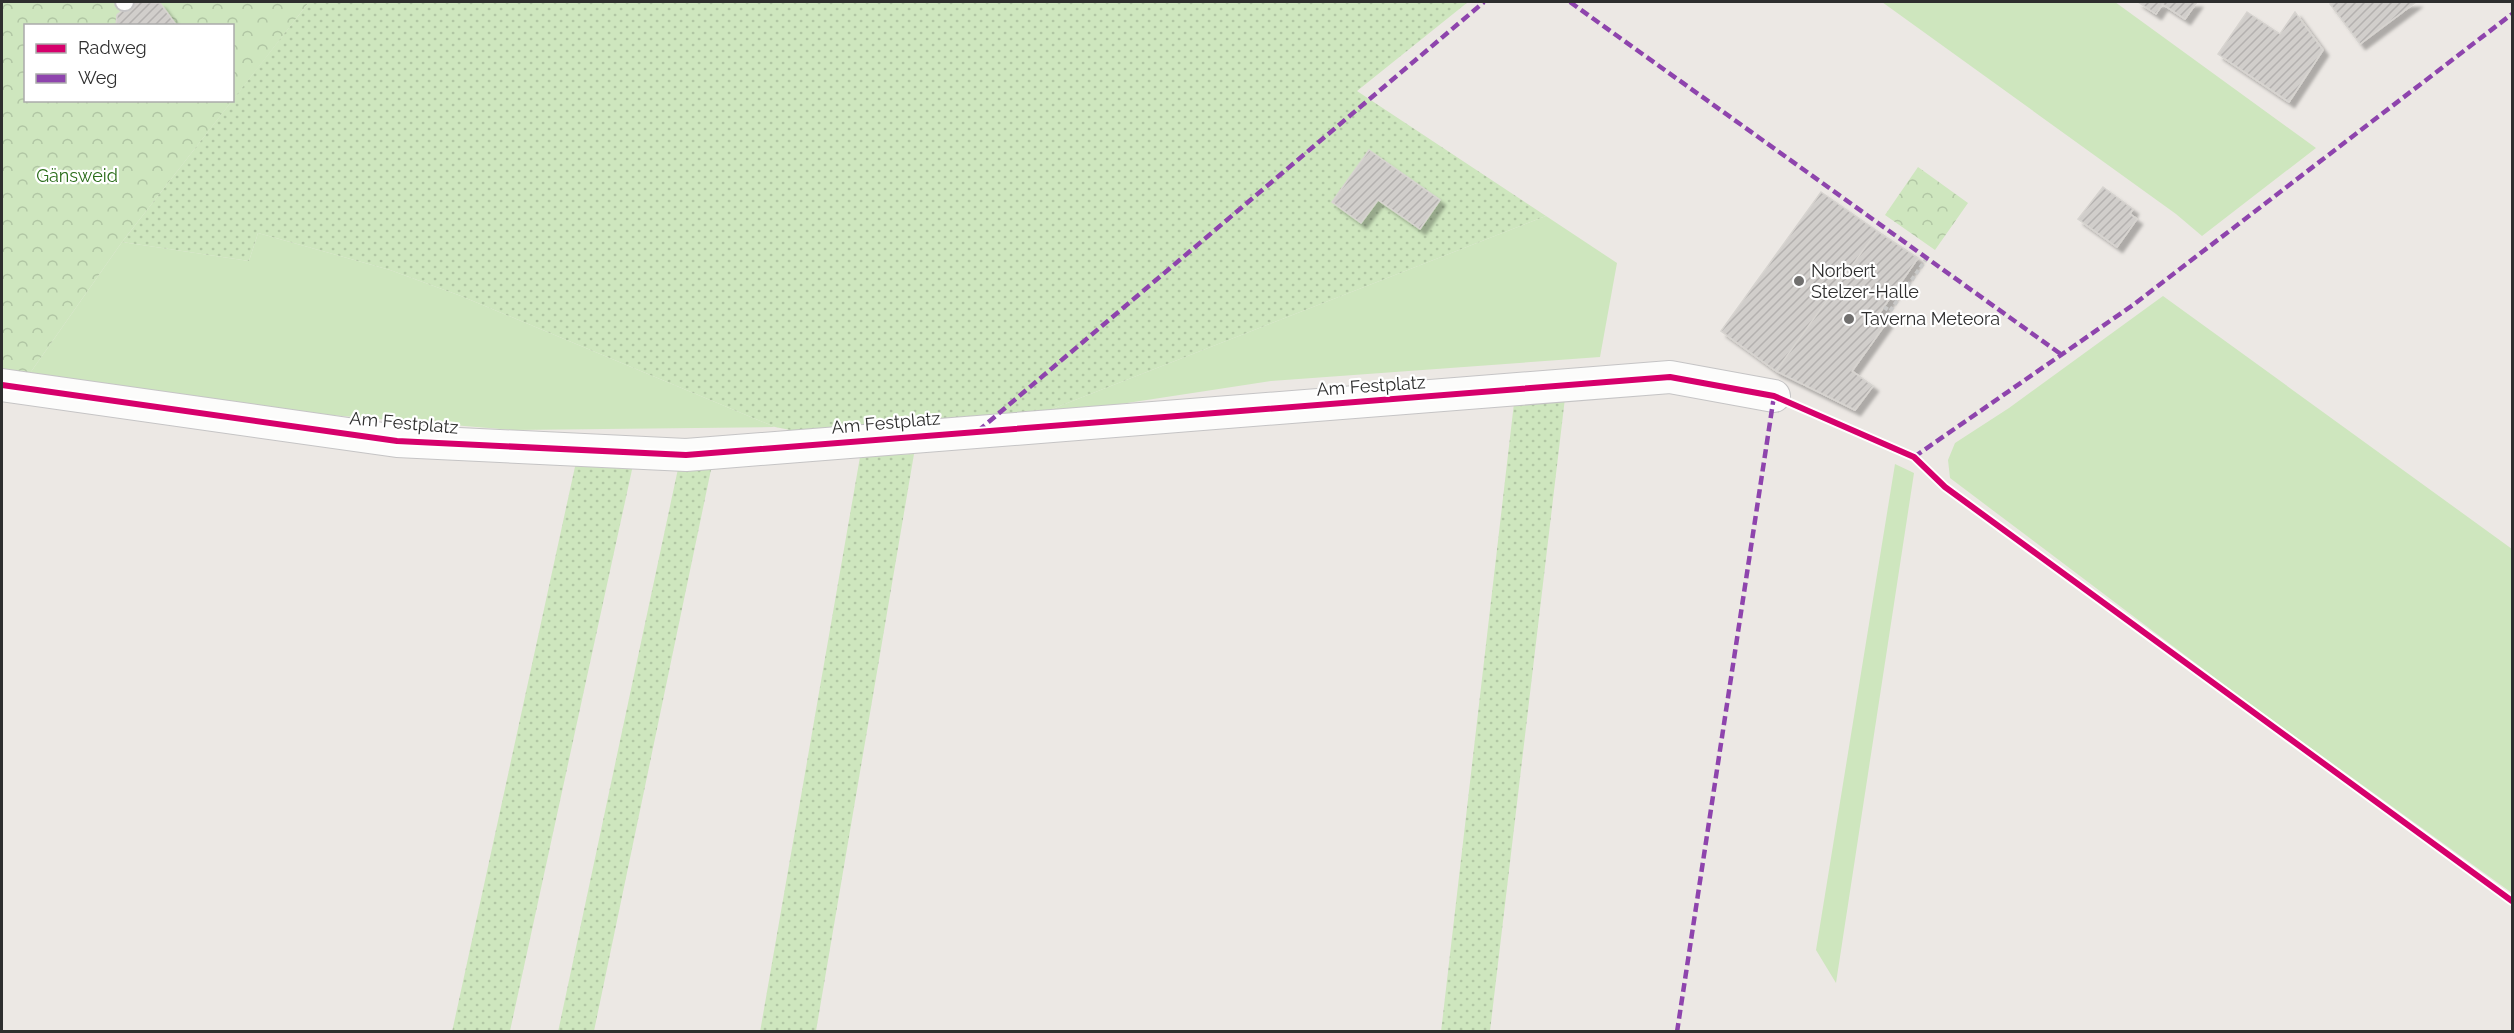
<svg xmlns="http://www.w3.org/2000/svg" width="2514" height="1033" viewBox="0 0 2514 1033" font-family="Raleway,sans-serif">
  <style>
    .grass { fill: #cee6be }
    .forest { fill: url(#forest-crowns) }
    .garden { fill: url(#garden-dots) }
    .building { fill: url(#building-hatch); stroke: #d7d4d0; stroke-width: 1.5; filter: url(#shadow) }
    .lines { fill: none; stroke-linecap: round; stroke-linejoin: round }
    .service-casing { stroke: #c5c4c5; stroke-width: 20 }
    .minor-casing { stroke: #c5c4c5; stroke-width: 34 }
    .path { stroke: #c9c9c8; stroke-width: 4; stroke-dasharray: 4.5 3; stroke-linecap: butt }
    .service { stroke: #fcfcfb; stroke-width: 16 }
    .minor { stroke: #fcfcfb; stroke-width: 32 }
    .quiet { stroke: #8e44ad; stroke-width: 4.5; stroke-dasharray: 9 4.5; stroke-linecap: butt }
    .cycleway-casing { stroke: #fff; stroke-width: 10 }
    .cycleway { stroke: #d6006c; stroke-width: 6 }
    .poi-dot { fill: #706f6e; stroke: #fff; stroke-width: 2 }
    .labels { text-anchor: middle; stroke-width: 4.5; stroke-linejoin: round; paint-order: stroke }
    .park-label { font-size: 18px; fill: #2c6e1b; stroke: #fff }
    .poi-label { font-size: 18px; fill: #2e2e2e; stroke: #fff; text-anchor: start }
    .street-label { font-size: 18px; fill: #2e2e2e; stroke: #fff }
  </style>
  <defs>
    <pattern id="forest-crowns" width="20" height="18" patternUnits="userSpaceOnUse" patternTransform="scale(1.5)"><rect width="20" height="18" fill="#cee6be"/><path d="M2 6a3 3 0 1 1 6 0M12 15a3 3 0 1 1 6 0" fill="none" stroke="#b1c6a4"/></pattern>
    <pattern id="garden-dots" width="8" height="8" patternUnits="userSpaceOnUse" patternTransform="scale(1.5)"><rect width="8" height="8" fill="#cee6be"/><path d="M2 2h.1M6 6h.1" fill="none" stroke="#b1c6a4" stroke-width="1.8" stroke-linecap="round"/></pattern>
    <pattern id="building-hatch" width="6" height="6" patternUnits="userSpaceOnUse" patternTransform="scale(1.5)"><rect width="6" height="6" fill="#d1cecb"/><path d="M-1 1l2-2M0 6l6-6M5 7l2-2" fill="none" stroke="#b4b1af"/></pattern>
    <filter id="shadow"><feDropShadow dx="5.5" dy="5.5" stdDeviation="1.5" flood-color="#0004"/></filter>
  </defs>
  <rect width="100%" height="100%" fill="#ece8e4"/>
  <path class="grass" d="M 1882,2 L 2115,2 L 2316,148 L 2202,236 L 2176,214 Z
    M 1546,216 L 1617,263 L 1600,357 L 1271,381 L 1029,418 Z
    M 258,233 L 390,270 L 461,296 L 775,427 L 513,430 L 330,415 L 28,376 L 122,242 L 249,261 Z
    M 2163,296 L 2512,549 L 2512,893 L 2239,696 L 1950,478 L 1948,460 L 1955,443 L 2009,408 Z
    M 1895,464 L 1914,473 L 1836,983 L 1816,950 Z"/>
  <path class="forest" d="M 2,2 L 309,2 L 233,100 L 232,26 L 26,26 L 26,100 L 232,101 L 122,242 L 28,376 L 2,385 Z
    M 1918,167 L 1968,203 L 1935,250 L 1885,215 Z"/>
  <path class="garden" d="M 309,2 L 1468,2 L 1357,91 L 1546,216 L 1029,418 L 816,435 L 775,427 L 461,296 L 390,270 L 258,233 L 249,261 L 122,242 Z
    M 1565,398 L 1490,1031 L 1441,1032 L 1514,403 Z
    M 914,454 L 816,1031 L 760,1032 L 860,457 Z
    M 576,462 L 633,465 L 510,1031 L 452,1032 Z
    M 679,464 L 712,465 L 594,1031 L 558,1032 Z"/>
  <path class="building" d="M 133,2 L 160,3 L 177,26 L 116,26 L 117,15 Z
    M 2138,2 L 2164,2 L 2156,14 Z
    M 2164,2 L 2197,2 L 2185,19 L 2162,4 Z
    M 2334,2 L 2416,2 L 2360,44 L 2330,4 Z
    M 2247,12 L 2280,34 L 2295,12 L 2323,50 L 2289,102 L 2218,54 Z
    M 1369,150 L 1440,200 L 1420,229 L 1378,200 L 1361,223 L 1332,202 Z
    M 2103,187 L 2133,209 L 2130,214 L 2137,219 L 2117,247 L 2078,219 Z
    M 1821,192 L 1877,231 L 1776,371 L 1721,331 Z
    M 1877,231 L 1918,258 L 1878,315 L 1887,322 L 1852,371 L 1873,386 L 1855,410 L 1776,371 Z"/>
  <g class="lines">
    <defs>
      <path id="service" d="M 124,2 L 125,2"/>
      <path id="minor" d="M 2,385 L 397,441 L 686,455 L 1670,377 L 1774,396"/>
    </defs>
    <use href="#service" class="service-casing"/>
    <use href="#minor" class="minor-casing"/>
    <path class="path" d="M 1884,307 L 1890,311 L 1927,258"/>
    <use href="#service" class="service"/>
    <use href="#minor" class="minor"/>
    <path class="quiet" d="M 1570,2 L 2062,355
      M 978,431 L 1484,2
      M 1914,457 L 2133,305 L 2512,14
      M 1677,1032 L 1774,396 L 1779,398"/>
    <defs>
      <path id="cycleway" d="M 2,385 L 397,441 L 686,455 L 1670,377 L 1774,396 L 1914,457 L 1945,487 L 2512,901"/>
    </defs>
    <use href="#cycleway" class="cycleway-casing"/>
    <use href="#cycleway" class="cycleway"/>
  </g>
  <g class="poi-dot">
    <circle cx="1799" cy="281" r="6"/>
    <circle cx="1849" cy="319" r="6"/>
  </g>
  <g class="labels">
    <g class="park-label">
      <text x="77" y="182">Gänsweid</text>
    </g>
    <g class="poi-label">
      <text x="1811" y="277">Norbert<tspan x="1811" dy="21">Stelzer-Halle</tspan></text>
      <text x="1861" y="325">Taverna Meteora</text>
    </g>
    <g class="street-label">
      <text transform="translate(1371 386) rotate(-4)" y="6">Am Festplatz</text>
      <text transform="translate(404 423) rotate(5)" y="6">Am Festplatz</text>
      <text transform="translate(886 423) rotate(-5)" y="6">Am Festplatz</text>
    </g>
  </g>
  <rect width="2514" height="1033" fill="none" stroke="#2e2e2e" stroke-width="6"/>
  <rect x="24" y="24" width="210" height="78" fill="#ffffff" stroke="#ababab" stroke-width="1.5"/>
  <rect x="36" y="44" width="30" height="9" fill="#d6006c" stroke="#ababab" stroke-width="1.5"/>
  <text x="78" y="54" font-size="18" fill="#2e2e2e">Radweg</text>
  <rect x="36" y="74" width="30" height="9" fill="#8e44ad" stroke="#ababab" stroke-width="1.5"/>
  <text x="78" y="84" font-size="18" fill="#2e2e2e">Weg</text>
</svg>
